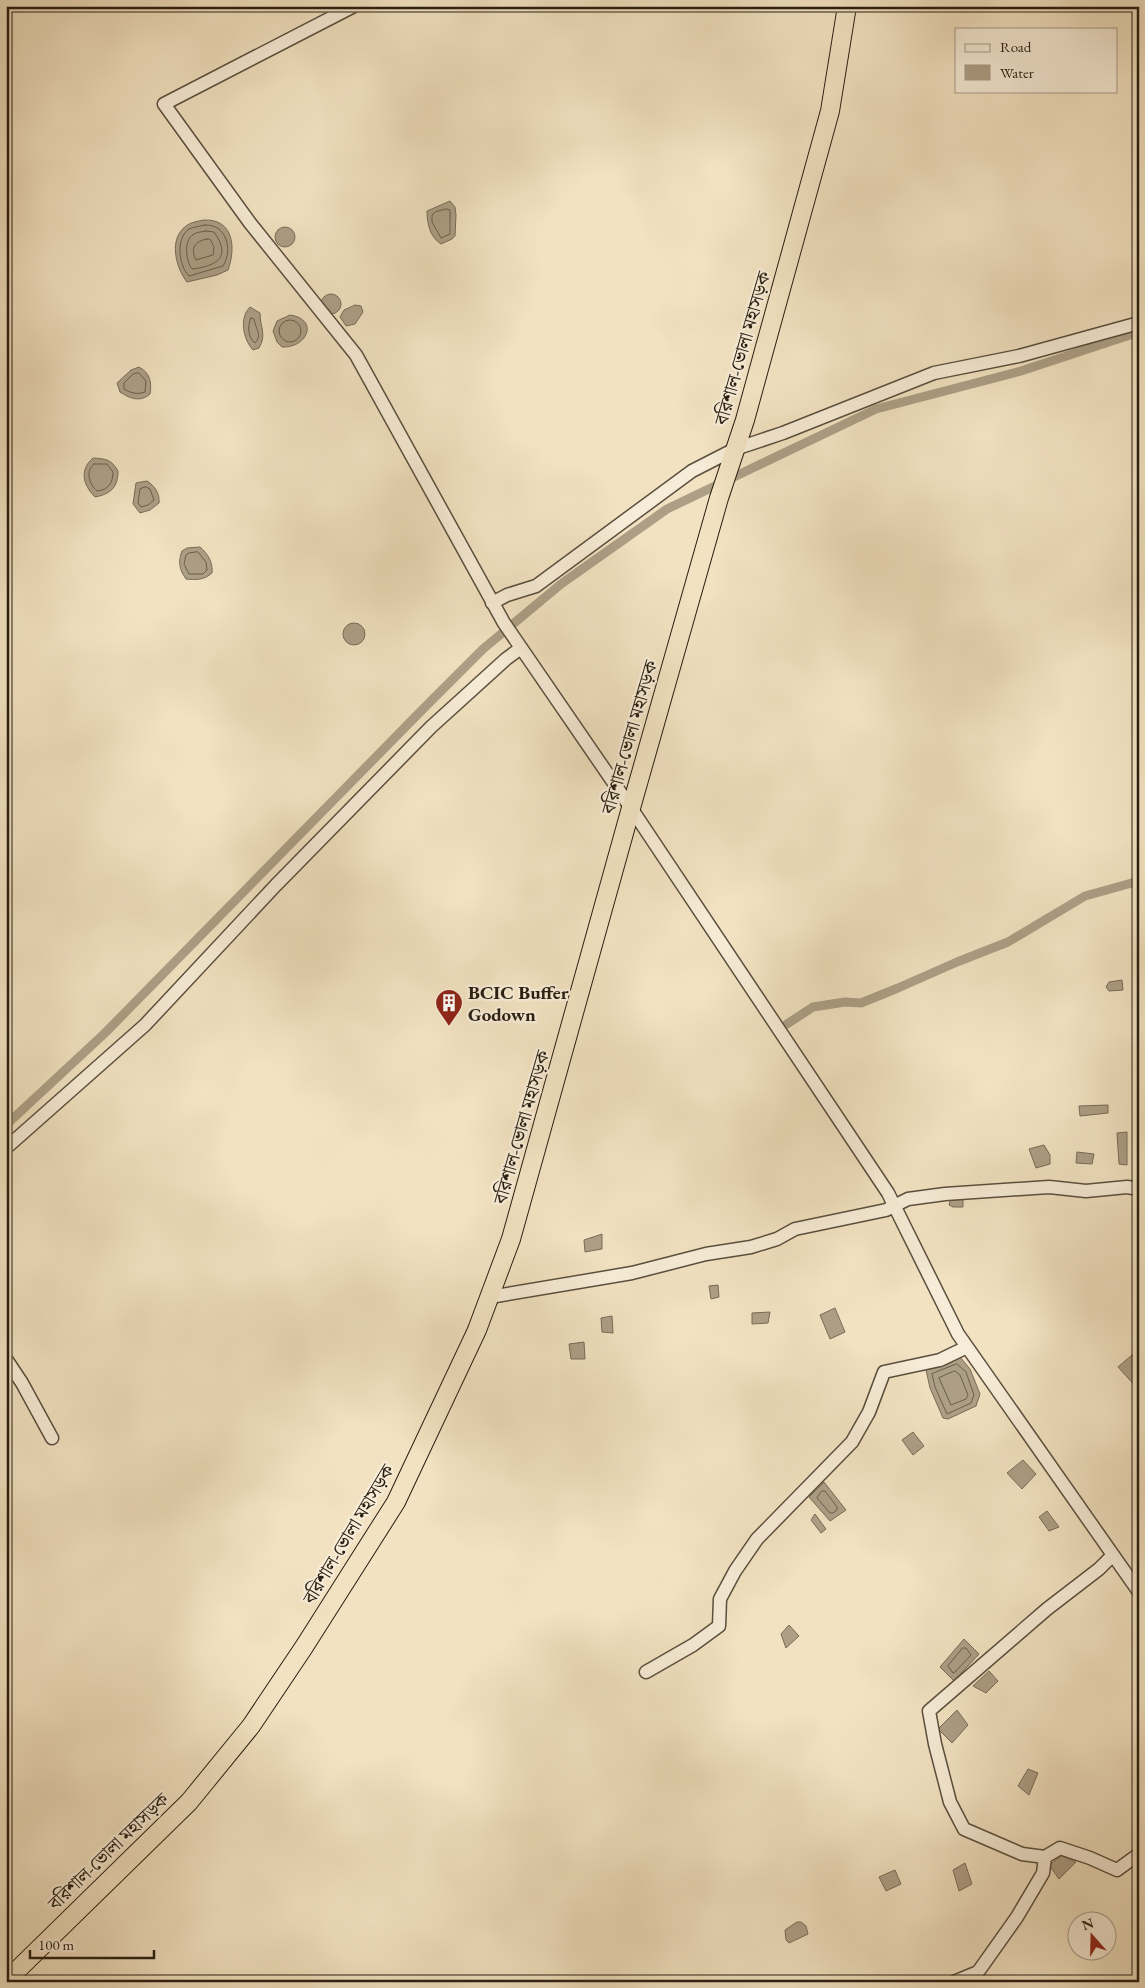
<svg xmlns="http://www.w3.org/2000/svg" width="1145" height="1988" viewBox="0 0 1145 1988" font-family="'EB Garamond','Noto Serif Bengali',serif">
  <style>
    .water { fill: #ad9f86; stroke: #786b58 }
    .lines { fill: none; stroke-linecap: round; stroke-linejoin: round }
    .shore { stroke: #6a5e4c; stroke-width: 1 }
    .canal { stroke: #ad9f86; stroke-width: 9 }
    .minor-casing { stroke: #5a4f3e; stroke-width: 15 }
    .highway-casing { stroke: #281e12; stroke-width: 20 }
    .minor { stroke: #f7ecd7; stroke-width: 12 }
    .highway { stroke: #f2e2c1; stroke-width: 18 }
    .labels { text-anchor: middle; stroke-width: 4.5; stroke-linejoin: round; paint-order: stroke }
    .street-label { font-size: 19px; fill: #281e12; stroke: #f7ecd7 }
    .poi-label { font-size: 19px; font-weight: bold; fill: #281e12; stroke: #f7ecd7; text-anchor: start }
  </style>
  <rect width="100%" height="100%" fill="#f2e2c1"/>
  <filter id="stains"><feTurbulence type="fractalNoise" baseFrequency=".004" numOctaves="4"/><feColorMatrix values="0 0 0 0 .2 0 0 0 0 .09 0 0 0 0 .02 0 0 0 .5 -.17"/></filter>
  <radialGradient id="worn" r=".72"><stop offset=".6" stop-color="#630" stop-opacity="0"/><stop offset="1" stop-color="#630" stop-opacity=".3"/></radialGradient>
  <path class="water" d="M 450,201 L 455,207 L 456,215 L 455,236 L 452,239 L 441,244 C 430,237 427,224 427,211 Z
    M 204,220 C 234,219 236,248 228,270 L 217,275 L 187,282 C 176,268 168,239 186,226 C 191,222 199,221 204,220 Z
    M275 237a10 10 0 1 1 20 0a10 10 0 1 1-20 0Z
    M321 304a10 10 0 1 1 20 0a10 10 0 1 1-20 0Z
    M 355,305 L 361,306 L 363,312 L 355,324 L 346,326 L 340,317 L 344,310 Z
    M 250,307 L 260,313 C 260,327 267,335 259,348 L 253,350 C 243,339 239,318 250,307 Z
    M 290,315 C 319,319 308,348 282,347 L 277,342 L 273,331 L 277,321 Z
    M 139,367 C 150,373 152,382 150,394 C 140,403 129,398 120,392 L 117,383 L 131,370 Z
    M 93,458 C 106,459 111,459 118,471 C 118,487 111,494 95,497 C 83,485 79,470 93,458 Z
    M 147,481 C 155,486 160,494 159,503 L 150,510 L 140,513 L 133,504 L 136,483 Z
    M 200,547 C 208,554 213,562 212,573 C 204,580 197,580 186,579 C 179,569 178,562 182,551 L 187,548 Z
    M343 634a11 11 0 1 1 22 0a11 11 0 1 1-22 0Z
    M 1122,980 L 1123,990 L 1109,991 L 1106,987 L 1109,982 Z
    M 1108,1105 L 1108,1113 L 1080,1116 L 1079,1106 Z
    M 1127,1132 L 1127,1165 L 1119,1164 L 1117,1133 Z
    M 1044,1145 L 1050,1155 L 1050,1164 L 1036,1168 L 1029,1149 Z
    M 1077,1152 L 1094,1154 L 1092,1164 L 1076,1163 Z
    M 963,1197 L 963,1207 L 953,1207 L 949,1205 L 951,1198 Z
    M 602,1234 L 602,1249 L 585,1252 L 584,1240 Z
    M 718,1285 L 719,1297 L 711,1299 L 709,1286 Z
    M 835,1308 L 845,1332 L 830,1339 L 820,1315 Z
    M 770,1312 L 768,1323 L 752,1324 L 752,1313 Z
    M 612,1316 L 613,1333 L 602,1332 L 601,1318 Z
    M 584,1342 L 585,1359 L 571,1359 L 569,1344 Z
    M 1139,1349 L 1139,1388 L 1138,1389 L 1118,1367 Z
    M 960,1357 L 970,1369 L 980,1394 L 976,1406 L 948,1419 L 943,1418 L 930,1388 L 926,1370 Z
    M 913,1432 L 924,1446 L 913,1455 L 902,1440 Z
    M 1023,1460 L 1036,1474 L 1022,1489 L 1007,1473 Z
    M 824,1482 L 846,1510 L 830,1521 L 809,1497 Z
    M 1047,1511 L 1059,1527 L 1049,1531 L 1039,1517 Z
    M 815,1514 L 826,1529 L 821,1533 L 811,1520 Z
    M 789,1625 L 799,1636 L 786,1648 L 781,1634 Z
    M 964,1639 L 979,1654 L 954,1681 L 940,1667 Z
    M 989,1671 L 998,1681 L 986,1693 L 973,1686 Z
    M 957,1710 L 968,1725 L 952,1743 L 938,1729 Z
    M 1028,1769 L 1038,1773 L 1029,1795 L 1018,1786 Z
    M 1062,1856 L 1076,1862 L 1059,1879 L 1049,1865 Z
    M 965,1863 L 972,1884 L 959,1891 L 953,1870 Z
    M 895,1870 L 901,1884 L 886,1891 L 879,1877 Z
    M 797,1922 L 801,1922 L 806,1926 L 808,1934 L 789,1943 L 786,1940 L 785,1930 Z"/>
  <g class="lines">
    <path class="shore" d="M 447,209 L 450,210 L 450,234 L 441,238 L 432,222 L 432,215 L 435,212 Z
      M 205,225 C 227,224 233,250 223,266 L 189,276 C 179,266 175,239 189,229 C 194,227 200,226 205,225 Z
      M 206,231 L 214,232 C 232,257 217,266 192,269 C 186,261 183,240 194,234 C 197,232 202,232 206,231 Z
      M 207,239 L 210,239 L 214,247 L 213,255 L 196,260 C 190,248 195,241 207,239 Z
      M 251,318 L 254,319 C 255,328 263,335 255,343 C 248,338 247,326 251,318 Z
      M279 331a11 11 0 1 1 22 0a11 11 0 1 1-22 0Z
      M 139,373 L 146,381 L 145,392 C 137,395 131,393 124,389 L 124,383 L 133,374 Z
      M 94,464 L 107,464 L 113,472 C 113,483 108,490 97,491 C 89,484 85,471 94,464 Z
      M 146,487 L 150,489 L 154,500 L 148,505 L 141,507 L 138,503 L 140,489 Z
      M 198,552 L 206,562 L 207,570 L 203,574 L 189,574 L 184,564 L 186,555 L 189,553 Z
      M 957,1364 L 966,1372 L 974,1395 L 971,1403 L 947,1414 L 935,1387 L 932,1374 Z
      M 955,1371 L 960,1375 L 968,1395 L 966,1399 L 951,1405 L 939,1378 Z
      M 822,1491 L 825,1491 L 837,1507 L 837,1510 L 833,1513 L 830,1513 L 817,1498 Z
      M 963,1648 L 966,1648 L 971,1655 L 955,1672 L 953,1673 L 948,1666 Z"/>
    <path class="canal" d="M 787,1024 L 813,1007 L 845,1002 L 861,1003 L 898,988 L 957,962 L 1008,942 L 1085,896 L 1139,881
      M 6,1125 L 105,1033 L 422,710 L 483,649 L 561,584 L 667,509 L 876,409 L 1021,371 L 1139,332"/>
    <defs>
      <path id="minor" d="M 354,6 L 164,104 L 250,223 L 356,355 L 504,623 L 631,808 L 888,1193 L 958,1334 L 1139,1592
        M 492,603 L 507,595 L 536,586 L 692,471 L 735,449 L 783,433 L 934,373 L 1019,356 L 1139,323
        M 6,1148 L 145,1025 L 276,885 L 431,727 L 506,659 L 521,648
        M 490,1297 L 632,1273 L 706,1254 L 751,1247 L 777,1239 L 795,1229 L 886,1210 L 908,1199 L 945,1194 L 1049,1187 L 1086,1191 L 1127,1187 L 1139,1189
        M 6,1359 L 22,1383 L 52,1438
        M 646,1672 L 693,1645 L 719,1626 L 720,1599 L 735,1571 L 757,1539 L 852,1442 L 869,1412 L 884,1372 L 940,1360 L 967,1347
        M 1045,1857 L 1022,1854 L 964,1829 L 950,1802 L 935,1744 L 929,1711 L 1047,1609 L 1099,1569 L 1113,1555
        M 954,1982 L 978,1972 L 1017,1917 L 1043,1873 L 1045,1857 L 1060,1848 L 1090,1858 L 1117,1870 L 1139,1854"/>
      <path id="highway" d="M 6,1981 L 189,1802 L 251,1726 L 304,1647 L 396,1502 L 477,1330 L 511,1239 L 631,808 L 719,498 L 745,420 L 765,347 L 830,111 L 847,6"/>
    </defs>
    <use href="#minor" class="minor-casing"/>
    <use href="#highway" class="highway-casing"/>
    <use href="#minor" class="minor"/>
    <use href="#highway" class="highway"/>
  </g>
  <defs>
    <symbol id="building-pin" viewBox="-11 -11 22 30"><path d="M0 17L-7.5 6A9.5 9.5 0 1 1 7.5 6Z" fill="#8f2418" stroke="#f7ecd7"/><path d="M-4-6H4V6H1V3H-1V6H-4ZM-2.5-4.3h1.7v1.8h-1.7ZM.8-4.3h1.7v1.8H.8ZM-2.5-1h1.7V.8h-1.7ZM.8-1h1.7V.8H.8Z" fill="#fff"/></symbol>
  </defs>
  <g fill-rule="evenodd">
    <use href="#building-pin" x="433" y="987" width="32" height="43"/>
  </g>
  <g class="labels">
    <g class="street-label">
      <text transform="translate(742 348) rotate(-74)" y="7">বরিশাল-ভোলা মহাসড়ক</text>
      <text transform="translate(629 737) rotate(-74)" y="7">বরিশাল-ভোলা মহাসড়ক</text>
      <text transform="translate(521 1127) rotate(-74)" y="7">বরিশাল-ভোলা মহাসড়ক</text>
      <text transform="translate(348 1534) rotate(-59)" y="7">বরিশাল-ভোলা মহাসড়ক</text>
      <text transform="translate(108 1851) rotate(-44)" y="7">বরিশাল-ভোলা মহাসড়ক</text>
    </g>
    <g class="poi-label">
      <text x="468" y="999">BCIC Buffer<tspan x="468" dy="22">Godown</tspan></text>
    </g>
  </g>
  <rect width="1145" height="1988" fill="none" stroke="#f2e2c1" stroke-width="25"/>
  <rect x="8" y="8" width="1130" height="1973" fill="none" stroke="#281e12" stroke-width="2.5"/>
  <rect x="12" y="12" width="1120" height="1963" fill="none" stroke="#281e12"/>
  <rect x="955" y="28" width="162" height="65" fill="#f7ecd7" stroke="#a49a88"/>
  <rect x="965" y="44" width="25" height="8" fill="#f7ecd7" stroke="#a49a88"/>
  <text x="1000" y="52" font-size="15" fill="#281e12">Road</text>
  <rect x="965" y="65" width="25" height="15" fill="#ad9f86" stroke="#a49a88"/>
  <text x="1000" y="78" font-size="15" fill="#281e12">Water</text>
  <g transform="translate(1092 1936) rotate(340)"><circle r="24" fill="#f7ecd7" stroke="#a49a88"/>
  <path d="M0-4L9 19L0 12L-9 19Z" fill="#8f2418"/>
  <text y="-8" font-size="14" font-weight="bold" text-anchor="middle" fill="#281e12">N</text>
  </g>
  <path d="M30 1950v8h124v-8" fill="none" stroke="#281e12" stroke-width="2.5"/>
  <text x="38" y="1950" font-size="15" fill="#281e12" stroke="#f7ecd7" stroke-width="4" paint-order="stroke">100 m</text>
  <rect width="100%" height="100%" filter="url(#stains)"/>
  <rect width="100%" height="100%" fill="url(#worn)"/>
</svg>
